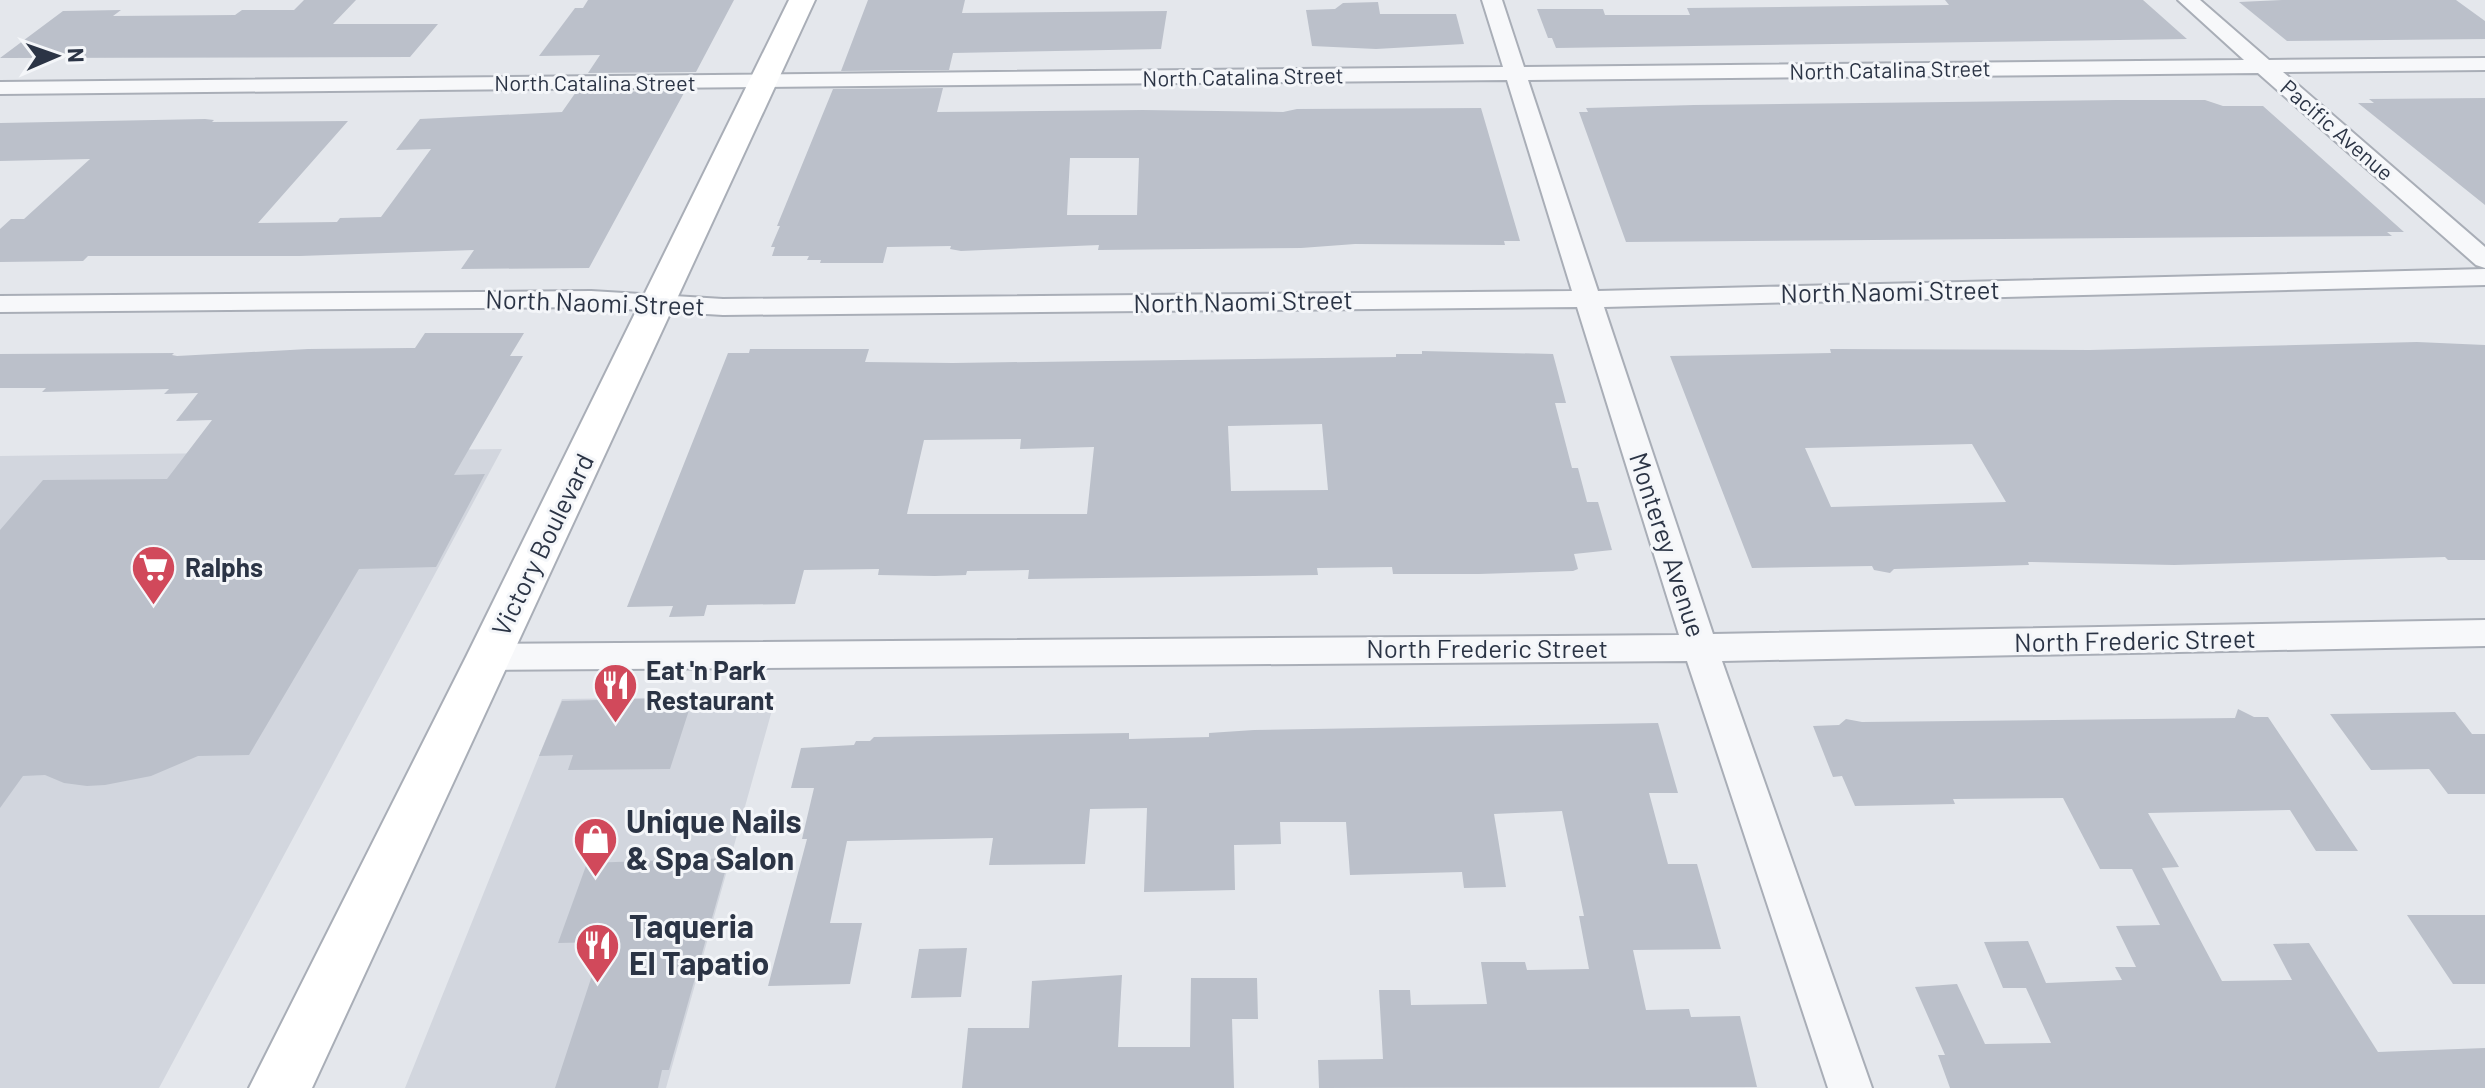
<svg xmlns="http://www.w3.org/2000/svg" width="2485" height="1088" viewBox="0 0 2485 1088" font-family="Barlow,sans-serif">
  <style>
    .built { fill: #d2d6de }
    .building { fill: #bbc0ca; fill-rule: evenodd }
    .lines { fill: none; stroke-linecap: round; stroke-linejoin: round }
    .street-casing { stroke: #a9aeb7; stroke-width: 4 }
    .secondary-casing { stroke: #a9aeb7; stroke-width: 4 }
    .street { fill: #f7f8fa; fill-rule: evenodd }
    .secondary { fill: #fff; fill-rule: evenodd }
    .labels { text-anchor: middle; stroke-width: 6; stroke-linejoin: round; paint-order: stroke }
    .far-street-label { font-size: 22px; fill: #2b3445; stroke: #f4f6f9 }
    .street-label { font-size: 26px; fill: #2b3445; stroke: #f4f6f9 }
    .poi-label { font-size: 26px; font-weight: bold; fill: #2b3445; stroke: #f4f6f9; text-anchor: start }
    .near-poi-label { font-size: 32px; font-weight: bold; fill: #2b3445; stroke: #f4f6f9; text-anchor: start }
  </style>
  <rect width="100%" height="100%" fill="#e4e7ec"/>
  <path class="built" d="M 502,449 L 159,1088 L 0,1088 L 0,456 Z
    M 776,696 L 666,1088 L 405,1088 L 562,699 Z"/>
  <path class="building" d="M 304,0 L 356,0 L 333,24 L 438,24 L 410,57 L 0,58 L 63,11 L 121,10 L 113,16 L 235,15 L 242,10 L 294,10 Z
    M 588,0 L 734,0 L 696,72 L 588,73 L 600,55 L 539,56 L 575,8 L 583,8 Z
    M 868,0 L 965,0 L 962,13 L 1167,11 L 1161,49 L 953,53 L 949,70 L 841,71 Z
    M 1945,0 L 2143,0 L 2187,39 L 1556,48 L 1552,38 L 1548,38 L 1537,9 L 1603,9 L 1605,15 L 1690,15 L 1687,8 L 1949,5 Z
    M 2282,0 L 2456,0 L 2485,21 L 2485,39 L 2287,41 L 2239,2 Z
    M 1378,2 L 1380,14 L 1456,14 L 1464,44 L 1376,49 L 1312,46 L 1306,10 L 1335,9 L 1343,3 Z
    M 943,88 L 937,112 L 1143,110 L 1283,112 L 1297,109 L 1481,108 L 1520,241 L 1504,241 L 1505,245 L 1355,244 L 1301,248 L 1098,250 L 1099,245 L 961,251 L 950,249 L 951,246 L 887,247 L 883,263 L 820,263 L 821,260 L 807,260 L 809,256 L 772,256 L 775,247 L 771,247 L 780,226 L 777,226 L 833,89 ZM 1070,158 L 1139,158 L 1137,215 L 1067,215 Z
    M 685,91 L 589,268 L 461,269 L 474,250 L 300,256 L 88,256 L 83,261 L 0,262 L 0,229 L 11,219 L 24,219 L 90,159 L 0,161 L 0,123 L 205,119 L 214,120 L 212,122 L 348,121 L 258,223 L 337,222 L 340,218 L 381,217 L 431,149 L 396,150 L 420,119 L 562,112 L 576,92 Z
    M 2485,98 L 2485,205 L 2358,103 L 2374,103 L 2369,99 Z
    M 2116,100 L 2205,100 L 2223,106 L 2263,106 L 2404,232 L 2387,232 L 2392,236 L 1626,242 L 1579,112 L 1588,112 L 1586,108 L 1694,105 Z
    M 425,333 L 524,333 L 510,356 L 523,356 L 454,475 L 485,474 L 436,567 L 359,569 L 249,755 L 198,756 L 151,776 L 105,785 L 87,786 L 64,783 L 45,775 L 23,776 L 0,808 L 0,530 L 43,480 L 167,479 L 212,420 L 176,421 L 198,393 L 164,394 L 169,389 L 42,392 L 46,388 L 0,388 L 0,354 L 174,353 L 172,355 L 177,356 L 308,349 L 409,348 L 415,348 Z
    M 2417,342 L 2485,345 L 2485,560 L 2448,560 L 2445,557 L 2174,565 L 2028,562 L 2029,565 L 1894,569 L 1890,573 L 1874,570 L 1872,566 L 1752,568 L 1670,356 L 1831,353 L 1830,349 L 2090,350 ZM 1972,444 L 2006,502 L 1831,507 L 1805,448 Z
    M 750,349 L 869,349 L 865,362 L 953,363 L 1396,357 L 1396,354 L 1422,354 L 1422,351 L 1553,354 L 1566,403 L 1555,403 L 1572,468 L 1578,468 L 1587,502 L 1598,502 L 1612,550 L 1574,554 L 1578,569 L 1573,571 L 1479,574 L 1393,574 L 1392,567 L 1317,568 L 1318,575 L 1028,579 L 1029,570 L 967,571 L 966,575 L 935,576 L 878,575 L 879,569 L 804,570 L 795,604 L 707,605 L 704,616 L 669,617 L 673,606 L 627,607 L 728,353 L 749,353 ZM 1322,424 L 1328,490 L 1231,491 L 1228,426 ZM 1021,439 L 1020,449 L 1094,447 L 1087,514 L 907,514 L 924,440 Z
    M 670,698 L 668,704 L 691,704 L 670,769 L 568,770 L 573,755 L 539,756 L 562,701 Z
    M 2238,709 L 2254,717 L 2268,717 L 2358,851 L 2316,851 L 2290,810 L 2148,813 L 2179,867 L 2162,868 L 2222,981 L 2292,980 L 2273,944 L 2309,943 L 2378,1052 L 2485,1048 L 2485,1088 L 1950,1088 L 1938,1055 L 1945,1055 L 1915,987 L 1957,984 L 1985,1044 L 2051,1043 L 2026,988 L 2003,988 L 1984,942 L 2028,941 L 2046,983 L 2122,980 L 2115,967 L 2136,967 L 2116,926 L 2160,925 L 2132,869 L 2100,869 L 2063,798 L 1953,799 L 1955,804 L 1855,806 L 1842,776 L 1833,777 L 1813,726 L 1839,725 L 1846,719 L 1862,722 L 2235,718 Z
    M 2455,712 L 2472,734 L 2485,734 L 2485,794 L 2448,794 L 2429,769 L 2371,770 L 2330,714 Z
    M 1658,723 L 1678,793 L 1649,793 L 1668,864 L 1697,864 L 1721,949 L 1633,950 L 1646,1010 L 1689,1009 L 1691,1017 L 1740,1016 L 1757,1087 L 1319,1088 L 1318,1060 L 1383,1059 L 1379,990 L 1410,990 L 1411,1005 L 1487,1004 L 1481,962 L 1525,962 L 1527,970 L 1589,969 L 1579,916 L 1584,916 L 1562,811 L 1494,814 L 1506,887 L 1464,888 L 1462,872 L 1350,875 L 1346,822 L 1280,822 L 1281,844 L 1234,845 L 1235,890 L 1144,892 L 1147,808 L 1090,809 L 1085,864 L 989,865 L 993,838 L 847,841 L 830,923 L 862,923 L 850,984 L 768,986 L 807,839 L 802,839 L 814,788 L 791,788 L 801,748 L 854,745 L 856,741 L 870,741 L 874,737 L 1129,733 L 1129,739 L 1209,737 L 1209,733 L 1254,730 Z
    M 729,858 L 669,1070 L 662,1070 L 658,1088 L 555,1088 L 603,942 L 558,943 L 587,863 Z
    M 2407,915 L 2485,915 L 2485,984 L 2453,984 Z
    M 967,948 L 961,997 L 911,998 L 919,949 Z
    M 1122,975 L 1118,1047 L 1190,1047 L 1191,978 L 1257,978 L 1258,1019 L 1232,1019 L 1234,1088 L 962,1088 L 968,1028 L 1029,1028 L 1032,981 Z"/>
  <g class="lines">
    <defs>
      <path id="street" d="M 1482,0 L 1502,0 L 1524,67 L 2244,60 L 2178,0 L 2200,0 L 2269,60 L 2485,58 L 2485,70 L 2283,72 L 2485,247 L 2485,268 L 2476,265 L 2258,73 L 1528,80 L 1598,291 L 2485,269 L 2485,285 L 1604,307 L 1713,634 L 2485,620 L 2485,646 L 1722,661 L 1872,1088 L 1828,1088 L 1687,661 L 490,670 L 478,667 L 473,657 L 478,647 L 490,644 L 1679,635 L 1577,307 L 723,315 L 591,307 L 0,312 L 0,296 L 591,291 L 723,299 L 1572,291 L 1507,80 L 0,94 L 0,82 L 1503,67 Z"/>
      <path id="secondary" d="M 789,0 L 815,0 L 312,1088 L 249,1088 L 466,657 Z"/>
    </defs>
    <use href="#street" class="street-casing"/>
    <use href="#secondary" class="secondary-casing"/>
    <use href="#street" class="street"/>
    <use href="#secondary" class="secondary"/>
  </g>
  <defs>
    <symbol id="supermarket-pin" viewBox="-11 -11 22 30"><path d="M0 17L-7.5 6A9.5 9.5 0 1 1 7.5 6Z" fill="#d1495b" stroke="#f4f6f9"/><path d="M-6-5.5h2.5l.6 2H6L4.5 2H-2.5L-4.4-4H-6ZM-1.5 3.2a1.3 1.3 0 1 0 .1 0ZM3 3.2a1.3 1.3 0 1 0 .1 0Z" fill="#fff"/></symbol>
    <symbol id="restaurant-pin" viewBox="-11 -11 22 30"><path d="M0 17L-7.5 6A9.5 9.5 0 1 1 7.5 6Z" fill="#d1495b" stroke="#f4f6f9"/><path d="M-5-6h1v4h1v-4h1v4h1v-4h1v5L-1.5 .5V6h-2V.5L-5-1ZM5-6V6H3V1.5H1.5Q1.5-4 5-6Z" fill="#fff"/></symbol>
    <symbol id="shop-pin" viewBox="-11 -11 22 30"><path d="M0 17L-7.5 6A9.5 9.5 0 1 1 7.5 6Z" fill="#d1495b" stroke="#f4f6f9"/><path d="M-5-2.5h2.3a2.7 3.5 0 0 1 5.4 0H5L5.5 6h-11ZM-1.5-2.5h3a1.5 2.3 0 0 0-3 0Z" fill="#fff"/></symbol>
  </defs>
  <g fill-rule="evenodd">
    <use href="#supermarket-pin" x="128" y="542" width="51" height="69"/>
    <use href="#restaurant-pin" x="590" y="660" width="51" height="69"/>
    <use href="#shop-pin" x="570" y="814" width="51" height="69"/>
    <use href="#restaurant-pin" x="572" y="920" width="51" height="69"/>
  </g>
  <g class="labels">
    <g class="far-street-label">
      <text transform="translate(1890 70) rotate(-1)" y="8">North Catalina Street</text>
      <text transform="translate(1243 77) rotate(-1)" y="8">North Catalina Street</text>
      <text x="595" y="91">North Catalina Street</text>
      <text transform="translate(2337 130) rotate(41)" y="8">Pacific Avenue</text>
    </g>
    <g class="street-label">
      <text transform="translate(1890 292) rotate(-1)" y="9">North Naomi Street</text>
      <text transform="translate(1243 302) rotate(-1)" y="9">North Naomi Street</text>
      <text transform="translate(595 303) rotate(2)" y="9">North Naomi Street</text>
      <text transform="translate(543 545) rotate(-64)" y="9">Victory Boulevard</text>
      <text transform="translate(1667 545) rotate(72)" y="9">Monterey Avenue</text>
      <text transform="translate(2135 641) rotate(-1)" y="9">North Frederic Street</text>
      <text x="1487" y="658">North Frederic Street</text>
    </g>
    <g class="poi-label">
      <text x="185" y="577">Ralphs</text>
      <text x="646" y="680">Eat 'n Park<tspan x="646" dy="30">Restaurant</tspan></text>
    </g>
    <g class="near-poi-label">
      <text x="626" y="833">Unique Nails<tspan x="626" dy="37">&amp; Spa Salon</tspan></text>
      <text x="629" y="938">Taqueria<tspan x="629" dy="37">El Tapatio</tspan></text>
    </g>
  </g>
  <g transform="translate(56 56) rotate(88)" stroke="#f4f6f9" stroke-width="6" paint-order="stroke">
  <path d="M0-6L14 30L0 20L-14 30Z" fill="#2b3445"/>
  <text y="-12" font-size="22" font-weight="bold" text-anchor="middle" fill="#2b3445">N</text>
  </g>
</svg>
